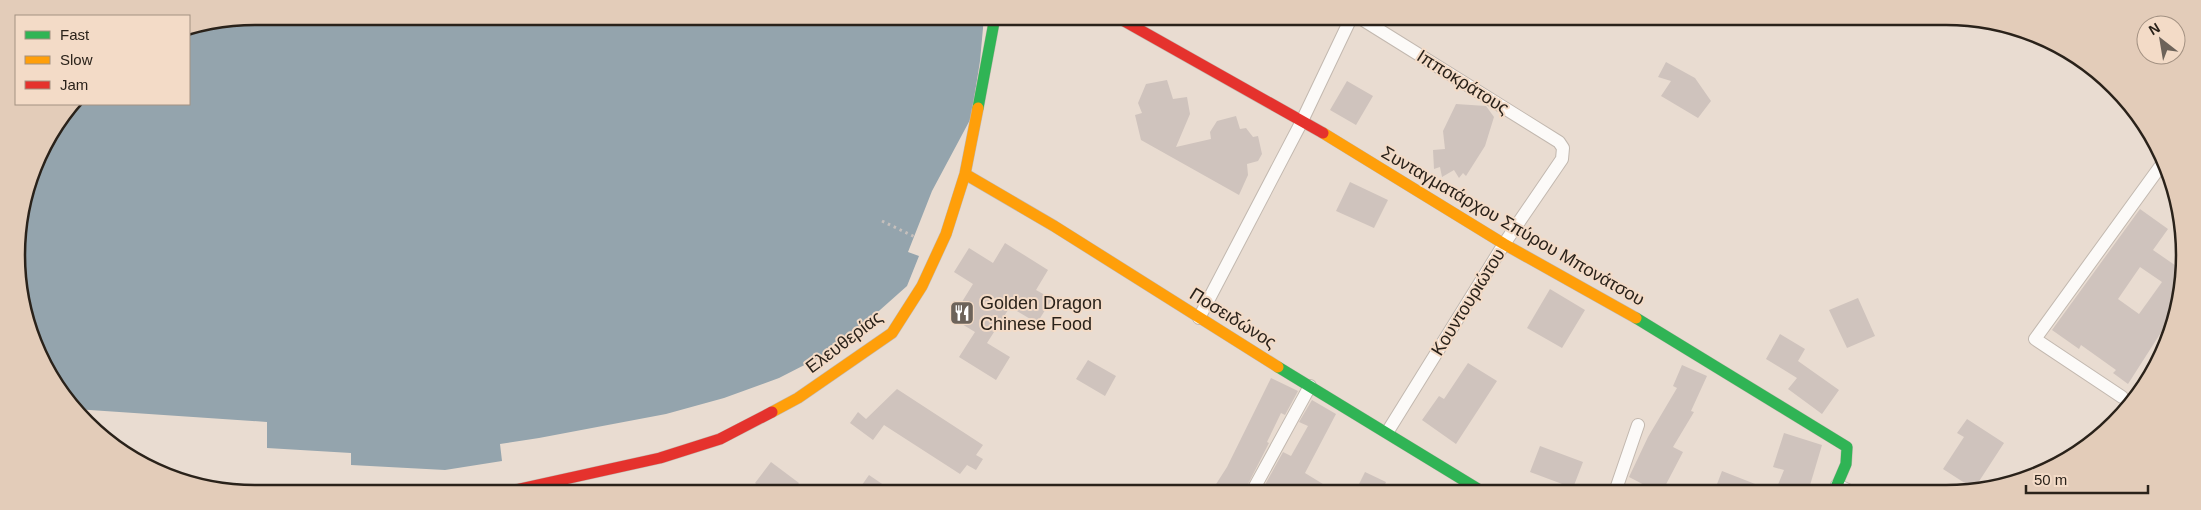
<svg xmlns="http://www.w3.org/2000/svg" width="2201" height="510" viewBox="0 0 2201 510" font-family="Arial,sans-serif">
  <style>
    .water { fill: #94a4ad }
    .building { fill: #cfc3bd; fill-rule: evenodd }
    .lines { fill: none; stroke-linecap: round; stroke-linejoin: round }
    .street-casing { stroke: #c2b8af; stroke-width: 14 }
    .fast-casing { stroke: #c2b8af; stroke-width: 12 }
    .slow-casing { stroke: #c2b8af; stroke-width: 12 }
    .jam-casing { stroke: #c2b8af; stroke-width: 12 }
    .path { stroke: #c5bfbc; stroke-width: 3; stroke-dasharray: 2.5 4; stroke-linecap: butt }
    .street { stroke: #fcfaf8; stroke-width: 12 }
    .fast { stroke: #30b455; stroke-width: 11 }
    .slow { stroke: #ff9f0a; stroke-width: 11 }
    .jam { stroke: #e5322d; stroke-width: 11 }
    .labels { text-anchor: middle; stroke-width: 4; stroke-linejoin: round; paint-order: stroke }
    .street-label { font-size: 18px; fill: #2a221a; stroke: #f3dbc7 }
    .poi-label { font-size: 18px; fill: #2a221a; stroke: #f3dbc7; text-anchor: start }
    .rim { fill: none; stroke: #2a221a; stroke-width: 2.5 }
  </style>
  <rect width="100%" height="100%" fill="#e9dcd1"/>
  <path class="water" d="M 255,16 L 984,17 L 980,61 L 971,118 L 932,191 L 908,252 L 919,256 L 907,286 L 871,318 L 850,337 L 822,356 L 779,378 L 724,398 L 666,414 L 539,438 L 500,444 L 502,461 L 445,470 L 351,465 L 351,453 L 267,448 L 267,422 L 75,409 L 66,401 L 24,317 L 17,239 L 41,149 L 76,104 L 189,104 L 189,29 Z"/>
  <path class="building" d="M 1666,62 L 1695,78 L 1711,101 L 1698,118 L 1661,96 L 1671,81 L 1658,77 Z
    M 1167,80 L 1173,99 L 1187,97 L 1190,114 L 1176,147 L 1211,139 L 1210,132 L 1217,121 L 1236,116 L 1240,129 L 1246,128 L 1253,137 L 1258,136 L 1262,154 L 1258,161 L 1247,164 L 1248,175 L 1239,195 L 1141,140 L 1135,115 L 1142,113 L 1138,103 L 1146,84 Z
    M 1347,81 L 1373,96 L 1356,125 L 1330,110 Z
    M 1456,104 L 1486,106 L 1494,117 L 1485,146 L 1466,176 L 1463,173 L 1459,178 L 1454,170 L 1442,177 L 1440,167 L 1434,169 L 1433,150 L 1445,149 L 1443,131 Z
    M 1350,182 L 1388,200 L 1374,228 L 1336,211 Z
    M 2140,209 L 2168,229 L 2153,250 L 2182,270 L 2183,286 L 2176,309 L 2128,384 L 2113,373 L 2116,370 L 2081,345 L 2079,349 L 2052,330 ZM 2140,267 L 2162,282 L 2139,314 L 2118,299 Z
    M 1005,243 L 1048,270 L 1036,290 L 1052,299 L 1037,323 L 1010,307 L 987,343 L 1010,357 L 996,380 L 959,357 L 975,332 L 952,318 L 973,284 L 954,272 L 969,248 L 993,263 Z
    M 1550,289 L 1585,310 L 1562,348 L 1527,328 Z
    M 1858,298 L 1875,336 L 1847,348 L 1829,310 Z
    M 1780,334 L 1805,349 L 1798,361 L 1839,390 L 1822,414 L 1788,389 L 1797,378 L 1766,359 Z
    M 1088,360 L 1116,376 L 1105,396 L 1076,379 Z
    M 1468,363 L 1497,381 L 1456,444 L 1422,420 L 1439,396 L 1444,399 Z
    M 1682,365 L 1707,376 L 1691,411 L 1694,412 L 1673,447 L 1683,452 L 1662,492 L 1658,492 L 1629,477 L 1648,437 L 1677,388 L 1673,386 Z
    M 1271,378 L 1298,391 L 1285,415 L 1281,413 L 1267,442 L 1269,443 L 1244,492 L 1211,492 L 1227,467 Z
    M 897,389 L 983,445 L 976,455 L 983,459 L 976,470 L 967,465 L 960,474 L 884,425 L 873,440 L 850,423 L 858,412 L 866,419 Z
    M 1312,400 L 1336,414 L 1305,473 L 1336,492 L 1261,492 L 1283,452 L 1291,456 L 1308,426 L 1299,422 Z
    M 1967,419 L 2004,443 L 1974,489 L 1943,469 L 1964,437 L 1957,433 Z
    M 1784,433 L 1822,445 L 1808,492 L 1775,492 L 1784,470 L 1773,467 Z
    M 1540,446 L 1583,462 L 1573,488 L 1530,472 Z
    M 771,462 L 799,483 L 792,492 L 766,492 L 755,483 Z
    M 1722,471 L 1773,491 L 1773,492 L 1714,492 Z
    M 1365,472 L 1386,482 L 1382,492 L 1355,492 Z
    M 869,475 L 894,492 L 857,492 Z"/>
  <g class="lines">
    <defs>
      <path id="street" d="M 1360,18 L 1559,142 L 1563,148 L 1562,159 L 1504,244 L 1388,431
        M 1199,318 L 1301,123 L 1351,18
        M 2122,397 L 2035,339 L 2162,164
        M 1837,485 L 1852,492
        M 1252,492 L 1310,386
        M 1615,492 L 1638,425"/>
      <path id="fast" d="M 978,108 L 995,17
        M 1636,318 L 1847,447 L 1846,464 L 1834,492
        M 1278,367 L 1483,492"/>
      <path id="slow" d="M 1323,133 L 1504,244 L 1636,318
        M 965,174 L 1054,226 L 1278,367
        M 772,412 L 798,398 L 892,333 L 922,286 L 946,234 L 965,174 L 978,108"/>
      <path id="jam" d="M 1117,17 L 1323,133
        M 506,492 L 660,458 L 720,439 L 772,412"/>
    </defs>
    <use href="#street" class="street-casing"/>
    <use href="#fast" class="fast-casing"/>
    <use href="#slow" class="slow-casing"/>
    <use href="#jam" class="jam-casing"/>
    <path class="path" d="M 882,221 L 915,237"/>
    <use href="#street" class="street"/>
    <use href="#fast" class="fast"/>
    <use href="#slow" class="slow"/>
    <use href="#jam" class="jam"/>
  </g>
  <defs>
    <symbol id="restaurant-square" viewBox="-11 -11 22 22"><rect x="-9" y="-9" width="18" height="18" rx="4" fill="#6d635a" stroke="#f3dbc7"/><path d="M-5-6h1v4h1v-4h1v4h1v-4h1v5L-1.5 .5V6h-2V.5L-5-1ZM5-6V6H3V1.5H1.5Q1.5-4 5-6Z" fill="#fff"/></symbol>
  </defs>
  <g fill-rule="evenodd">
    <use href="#restaurant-square" x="948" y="299" width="28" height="28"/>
  </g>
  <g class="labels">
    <g class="street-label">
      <text transform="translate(1463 82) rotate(32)" y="6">Ιπποκράτους</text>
      <text transform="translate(1513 226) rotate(30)" y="6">Συνταγματάρχου Σπύρου Μπονάτσου</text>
      <text transform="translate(1468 302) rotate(-58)" y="6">Κουντουριώτου</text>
      <text transform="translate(1233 318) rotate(32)" y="6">Ποσειδώνος</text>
      <text transform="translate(844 342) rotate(-37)" y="6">Ελευθερίας</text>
    </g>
    <g class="poi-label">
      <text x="980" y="309">Golden Dragon<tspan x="980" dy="21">Chinese Food</tspan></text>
    </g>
  </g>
  <path d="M0 0H2201V510H0ZM255 25H1946A230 230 0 0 1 2176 255V255A230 230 0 0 1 1946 485H255A230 230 0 0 1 25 255V255A230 230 0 0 1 255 25Z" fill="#e3ccb9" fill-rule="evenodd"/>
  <path class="rim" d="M255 25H1946A230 230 0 0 1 2176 255V255A230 230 0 0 1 1946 485H255A230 230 0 0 1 25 255V255A230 230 0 0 1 255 25Z"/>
  <rect x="15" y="15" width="175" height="90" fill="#f3dbc7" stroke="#a39182"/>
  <rect x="25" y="31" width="25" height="8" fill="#30b455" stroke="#a39182"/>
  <text x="60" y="40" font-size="15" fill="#2a221a">Fast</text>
  <rect x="25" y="56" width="25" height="8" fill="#ff9f0a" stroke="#a39182"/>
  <text x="60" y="65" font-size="15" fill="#2a221a">Slow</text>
  <rect x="25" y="81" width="25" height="8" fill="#e5322d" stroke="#a39182"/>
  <text x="60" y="90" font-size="15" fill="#2a221a">Jam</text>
  <g transform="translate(2161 40) rotate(329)"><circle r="24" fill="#f3dbc7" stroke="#a39182"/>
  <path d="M0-4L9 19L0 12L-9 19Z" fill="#6d635a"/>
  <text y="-8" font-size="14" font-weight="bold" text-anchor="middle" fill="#2a221a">N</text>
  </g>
  <path d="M2026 485v8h122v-8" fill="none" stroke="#2a221a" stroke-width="2.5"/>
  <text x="2034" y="485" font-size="15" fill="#2a221a" stroke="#f3dbc7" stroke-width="4" paint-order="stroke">50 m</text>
</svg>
